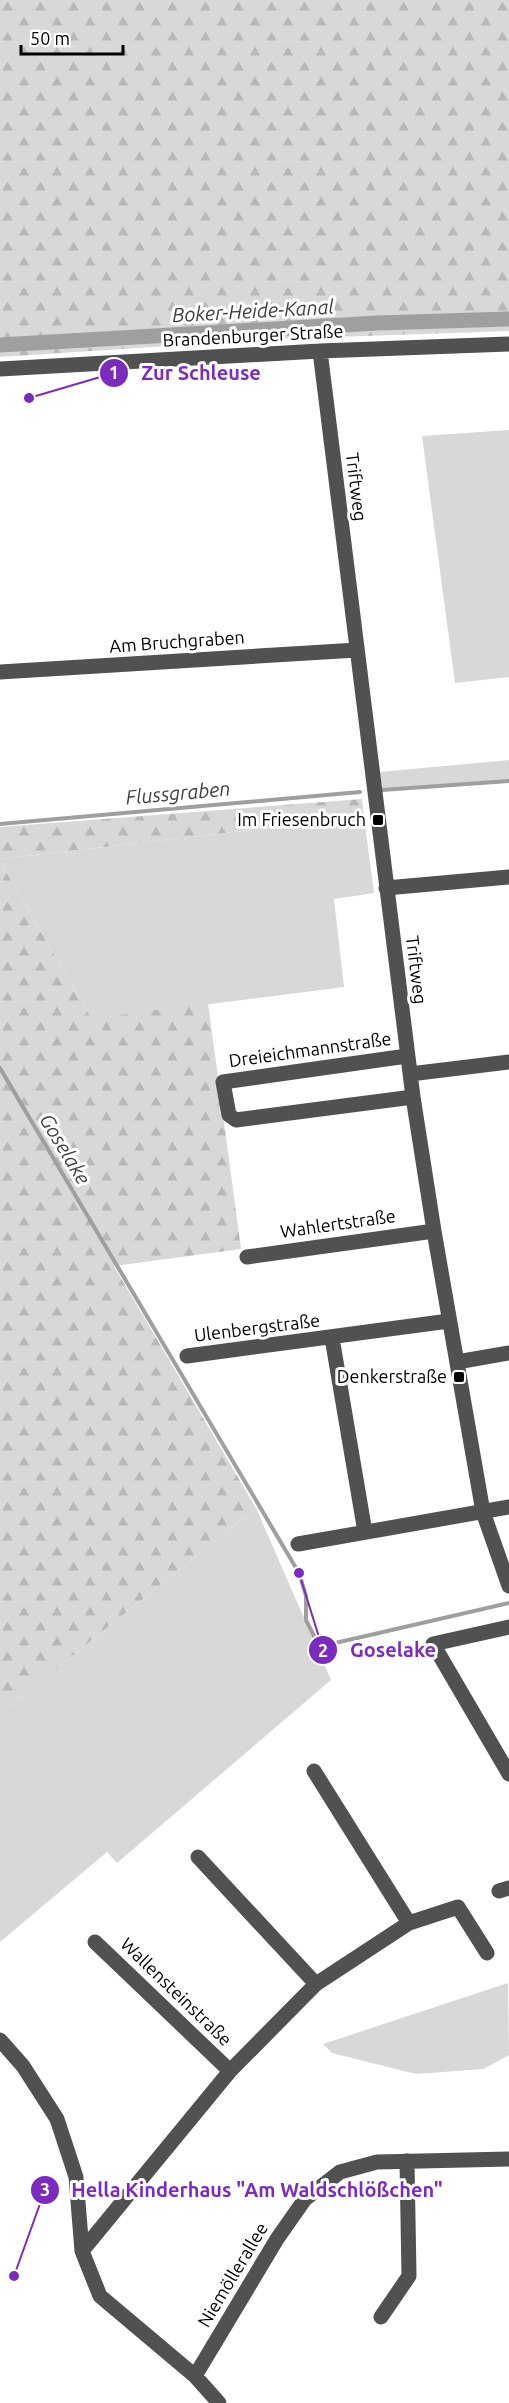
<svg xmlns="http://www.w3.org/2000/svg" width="509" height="2403" viewBox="0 0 509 2403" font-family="Ubuntu,sans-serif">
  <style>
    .green { fill: #d8d8d8 }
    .forest { fill: url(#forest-firs) }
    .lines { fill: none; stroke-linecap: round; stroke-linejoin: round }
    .stream { stroke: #9f9f9f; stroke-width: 4 }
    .canal { stroke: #9f9f9f; stroke-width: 15 }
    .minor { stroke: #515151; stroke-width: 15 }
    .poi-dot { fill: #000; stroke: #fff; stroke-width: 2 }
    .labels { text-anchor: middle; stroke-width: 6; stroke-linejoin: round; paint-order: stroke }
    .street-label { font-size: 18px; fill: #000; stroke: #fff }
    .poi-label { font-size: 18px; fill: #000; stroke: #fff; text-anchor: end }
    .water-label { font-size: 20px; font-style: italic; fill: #404040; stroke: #fff }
    .leader { fill: none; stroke: #7b2cbf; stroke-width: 2 }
    .callout-dot { fill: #7b2cbf; stroke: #fff; stroke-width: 2 }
    .mark-label { font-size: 18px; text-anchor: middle; font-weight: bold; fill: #fff }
    .callout-label { font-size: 20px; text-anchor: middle; font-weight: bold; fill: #7b2cbf; stroke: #fff; stroke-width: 6; stroke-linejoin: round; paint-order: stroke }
  </style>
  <defs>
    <pattern id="forest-firs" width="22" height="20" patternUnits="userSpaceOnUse" patternTransform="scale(1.5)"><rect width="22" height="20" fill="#d8d8d8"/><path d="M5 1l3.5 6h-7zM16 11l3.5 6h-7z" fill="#b8b8b8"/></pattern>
  </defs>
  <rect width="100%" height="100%" fill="#fff"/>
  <path class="green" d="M 509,430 L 509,677 L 455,683 L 422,436 Z
    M 509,760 L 509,781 L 382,790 L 380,772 Z
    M 364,817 L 374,893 L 334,899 L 344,987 L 92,1019 L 0,861 L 0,859 Z
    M 256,1508 L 331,1680 L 117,1863 L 107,1852 L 0,1942 L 0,1714 Z
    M 508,1983 L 509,2055 L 483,2069 L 416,2074 L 332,2053 L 323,2044 Z"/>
  <path class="forest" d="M 0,0 L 509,0 L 509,331 L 276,339 L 0,357 Z
    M 362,799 L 364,817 L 0,859 L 0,827 Z
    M 0,861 L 92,1019 L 208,1003 L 241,1249 L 114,1266 L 256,1508 L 0,1714 Z"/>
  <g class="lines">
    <path class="stream" d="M 382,790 L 509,781
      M 0,824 L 360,792
      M 0,1068 L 299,1573 L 306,1596 L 306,1620 L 316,1640 L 331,1644 L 509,1603"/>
    <path class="canal" d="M 0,345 L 377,323 L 509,319"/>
    <path class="minor" d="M 320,351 L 413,1097 L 434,1231 L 483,1512 L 509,1586
      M 0,369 L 320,351 L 509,344
      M 0,672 L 357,650
      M 386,888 L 509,877
      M 407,1056 L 223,1082 L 229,1115 L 236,1120 L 413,1097
      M 410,1074 L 509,1062
      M 247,1257 L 434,1231
      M 332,1338 L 365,1532
      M 187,1356 L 449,1321
      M 457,1362 L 509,1353
      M 298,1544 L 509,1507
      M 509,1627 L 433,1644 L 509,1774
      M 314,1771 L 409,1923
      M 198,1857 L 316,1984
      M 499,1891 L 509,1888
      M 95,1942 L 230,2071
      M 0,2040 L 23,2066 L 57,2119 L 76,2177 L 82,2251 L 100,2296 L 195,2376 L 219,2403
      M 82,2251 L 230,2071 L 316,1984 L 409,1923 L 458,1907 L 487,1953
      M 381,2317 L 409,2276 L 407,2161
      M 195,2376 L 277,2239 L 305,2199 L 340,2172 L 377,2162 L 509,2159"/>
  </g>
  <g class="poi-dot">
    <rect x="372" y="814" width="12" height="12" rx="3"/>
    <rect x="453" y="1371" width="12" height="12" rx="3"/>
  </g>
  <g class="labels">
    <g class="street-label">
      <text transform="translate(253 336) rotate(-3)" y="6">Brandenburger Straße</text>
      <text transform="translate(356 487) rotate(83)" y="6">Triftweg</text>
      <text transform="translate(177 642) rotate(-4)" y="6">Am Bruchgraben</text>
      <text transform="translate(416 970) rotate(83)" y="6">Triftweg</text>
      <text transform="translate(310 1050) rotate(-8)" y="6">Dreieichmannstraße</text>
      <text transform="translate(338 1224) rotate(-8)" y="6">Wahlertstraße</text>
      <text transform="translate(257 1328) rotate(-7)" y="6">Ulenbergstraße</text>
      <text transform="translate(176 1992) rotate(44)" y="6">Wallensteinstraße</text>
      <text transform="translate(233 2275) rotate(-59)" y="6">Niemöllerallee</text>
    </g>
    <g class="poi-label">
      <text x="366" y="826">Im Friesenbruch</text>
      <text x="447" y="1383">Denkerstraße</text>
    </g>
    <g class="water-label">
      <text transform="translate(253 311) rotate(-3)" y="7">Boker-Heide-Kanal</text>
      <text transform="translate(178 793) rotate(-5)" y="7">Flussgraben</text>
      <text transform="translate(65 1149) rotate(59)" y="7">Goselake</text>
    </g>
  </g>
  <path class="leader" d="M29 398L114 373M299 1573L323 1650M14 2276L45 2190"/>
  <g class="callout-dot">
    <circle cx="29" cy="398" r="6"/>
    <circle cx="299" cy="1573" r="6"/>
    <circle cx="14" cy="2276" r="6"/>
    <circle cx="114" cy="373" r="15"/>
    <circle cx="323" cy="1650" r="15"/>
    <circle cx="45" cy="2190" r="15"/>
  </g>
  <g class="mark-label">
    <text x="114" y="379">1</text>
    <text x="323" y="1657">2</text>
    <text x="45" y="2196">3</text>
  </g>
  <g class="callout-label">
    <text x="201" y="380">Zur Schleuse</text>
    <text x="393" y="1657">Goselake</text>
    <text x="257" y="2197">Hella Kinderhaus "Am Waldschlößchen"</text>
  </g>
  <path d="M21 45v9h102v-9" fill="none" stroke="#000000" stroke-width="3"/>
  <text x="30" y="45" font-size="18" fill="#000000" stroke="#ffffff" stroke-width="4.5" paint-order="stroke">50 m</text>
</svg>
